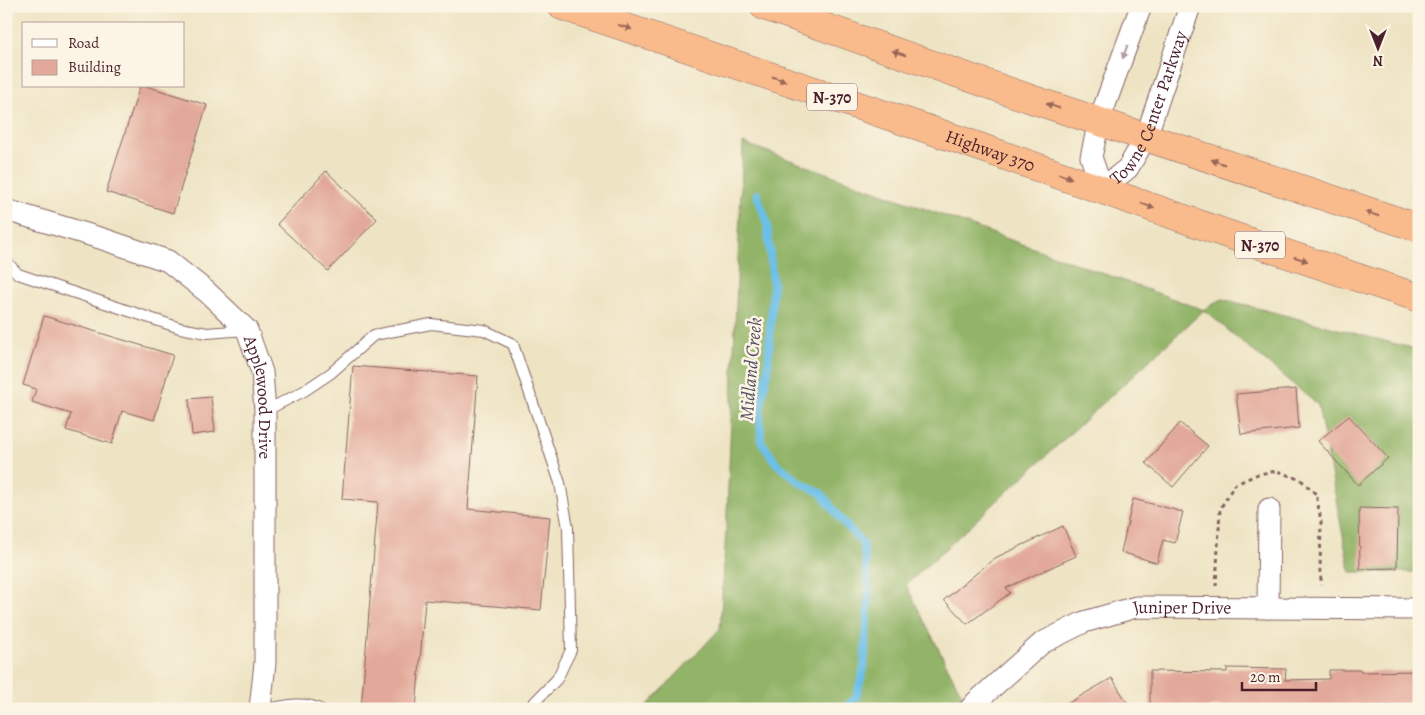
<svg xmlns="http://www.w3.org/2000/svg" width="1425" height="715" viewBox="0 0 1425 715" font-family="Alegreya,serif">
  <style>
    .forest { fill: #92b468; stroke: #6e6a4a }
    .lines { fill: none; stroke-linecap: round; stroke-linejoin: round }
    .stream { stroke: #6bbfe8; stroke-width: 8 }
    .building { fill: #e2a899 }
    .lane-casing { stroke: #836461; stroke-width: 12 }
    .street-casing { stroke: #836461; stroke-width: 23 }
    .highway-casing { stroke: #836461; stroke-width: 29 }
    .path { stroke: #836461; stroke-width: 3; stroke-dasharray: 4 4; stroke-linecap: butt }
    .lane { stroke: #fff; stroke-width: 10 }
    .street { stroke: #fff; stroke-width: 21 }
    .highway { stroke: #fabb8c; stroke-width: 28 }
    .oneway { fill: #996557 }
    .oneway2 { fill: #ae9aa0 }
    .labels { text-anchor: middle; stroke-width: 5; stroke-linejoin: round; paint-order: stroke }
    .shield { fill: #fcf5e5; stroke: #7f5f63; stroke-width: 1 }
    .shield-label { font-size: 16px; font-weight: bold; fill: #4a1f2b }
    .street-label { font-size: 18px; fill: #4a1f2b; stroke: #fcf5e5 }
    .water-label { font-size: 19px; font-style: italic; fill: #544f64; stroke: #fcf5e5 }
  </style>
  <rect width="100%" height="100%" fill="#fcf5e5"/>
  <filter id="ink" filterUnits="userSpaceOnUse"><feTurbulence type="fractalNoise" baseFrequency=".02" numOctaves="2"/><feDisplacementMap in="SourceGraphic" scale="10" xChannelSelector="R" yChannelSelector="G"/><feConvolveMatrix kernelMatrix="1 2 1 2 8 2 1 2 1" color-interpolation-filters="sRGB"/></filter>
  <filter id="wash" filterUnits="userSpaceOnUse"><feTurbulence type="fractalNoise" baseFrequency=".0096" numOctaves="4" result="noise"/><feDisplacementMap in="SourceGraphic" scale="20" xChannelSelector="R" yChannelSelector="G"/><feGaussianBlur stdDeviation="1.12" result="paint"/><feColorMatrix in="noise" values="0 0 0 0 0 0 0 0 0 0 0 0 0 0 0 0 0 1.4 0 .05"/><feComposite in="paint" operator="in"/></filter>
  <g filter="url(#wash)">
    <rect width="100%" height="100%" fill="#eee4c4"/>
    <path class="forest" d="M 743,143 L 1204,310 L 1222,299 L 1419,350 L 1419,572 L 1350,572 L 1318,405 L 1204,310 L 906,585 L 964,699 L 956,709 L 644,709 L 720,629 L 727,513 Z"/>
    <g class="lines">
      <path class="stream" d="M 757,194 L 767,223 L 773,285 L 768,368 L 760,410 L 761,441 L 776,463 L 801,483 L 821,493 L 839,517 L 863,544 L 869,590 L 864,668 L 856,698 L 844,709"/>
    </g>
    <g id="blocks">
      <path class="building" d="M 140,86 L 146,86 L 207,105 L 173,213 L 106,192 Z
        M 326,171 L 377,219 L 328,271 L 277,224 Z
        M 44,316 L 173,355 L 154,420 L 122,411 L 112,444 L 66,430 L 71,414 L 32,402 L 36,389 L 23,385 Z
        M 353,366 L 478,376 L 468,509 L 550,517 L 541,610 L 425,600 L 416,709 L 361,709 L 378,502 L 342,499 Z
        M 1296,389 L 1299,428 L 1241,434 L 1236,394 Z
        M 211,397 L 215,432 L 192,435 L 189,399 Z
        M 1349,416 L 1388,458 L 1358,485 L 1318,441 Z
        M 1180,423 L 1208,446 L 1173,487 L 1146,463 Z
        M 1133,499 L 1183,512 L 1175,543 L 1163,540 L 1157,563 L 1121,552 Z
        M 1359,508 L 1398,509 L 1397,568 L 1360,569 Z
        M 1063,526 L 1076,556 L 1006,588 L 1010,593 L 967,624 L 944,600 L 995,558 Z
        M 1227,668 L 1286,669 L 1285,680 L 1329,679 L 1329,670 L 1361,670 L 1361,672 L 1419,671 L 1419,706 L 1360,706 L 1360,709 L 1307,709 L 1307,707 L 1209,707 L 1209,709 L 1150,709 L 1150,671 L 1227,672 Z
        M 1112,678 L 1131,709 L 1058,709 Z"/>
    </g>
  </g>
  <g filter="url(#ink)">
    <use href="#blocks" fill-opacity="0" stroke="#836461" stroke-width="1"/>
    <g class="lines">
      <defs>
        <path id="lane" d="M 6,261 L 18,274 L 180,328 L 207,333 L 246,330
          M 265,411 L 304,391 L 331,373 L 374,335 L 431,324 L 484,330 L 513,344 L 560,483 L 568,528 L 571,650 L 557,679 L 528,709
          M 269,709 C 286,705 304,701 320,709"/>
        <g id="street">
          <path id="s1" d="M 1141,6 L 1099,121 L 1091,157 L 1102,189 L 1128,168 L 1146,137 L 1190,6"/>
          <path id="s2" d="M 6,210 L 103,239 L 168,261 L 207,292 L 247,330 L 262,372 L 265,411 L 265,663 L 260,709"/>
          <path d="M 1268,608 L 1269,509"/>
          <path id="s3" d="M 970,709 L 976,702 L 1042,643 L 1084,622 L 1136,607 L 1419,609"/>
        </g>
        <g id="highway">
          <path id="s4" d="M 562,6 L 957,139 L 1230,235 L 1419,298"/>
          <path d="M 764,6 L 1031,99 L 1419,228"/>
        </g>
      </defs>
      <use href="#lane" class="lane-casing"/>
      <use href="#street" class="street-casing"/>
      <use href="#highway" class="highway-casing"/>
      <path class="path" d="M 1216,586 L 1220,509 L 1234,485 L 1258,474 L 1277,471 L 1301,480 L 1316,494 L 1321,521 L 1320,573 L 1322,585"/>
      <use href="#lane" class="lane"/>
      <use href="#street" class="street"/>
      <use href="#highway" class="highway"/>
    </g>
    <defs><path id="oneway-solid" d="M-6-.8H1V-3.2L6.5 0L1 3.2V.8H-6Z" transform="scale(1.25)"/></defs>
    <g class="oneway">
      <use href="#oneway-solid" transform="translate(625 27) rotate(18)"/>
      <use href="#oneway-solid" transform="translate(899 53) rotate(-161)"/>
      <use href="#oneway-solid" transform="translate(779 79) rotate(19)"/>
      <use href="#oneway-solid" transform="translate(1053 106) rotate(-161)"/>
      <use href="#oneway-solid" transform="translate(1218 162) rotate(-161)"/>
      <use href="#oneway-solid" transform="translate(1065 176) rotate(19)"/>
      <use href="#oneway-solid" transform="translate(1148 206) rotate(20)"/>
      <use href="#oneway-solid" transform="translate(1372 214) rotate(-162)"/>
      <use href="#oneway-solid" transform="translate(1301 259) rotate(18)"/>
    </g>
    <use class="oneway2" href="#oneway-solid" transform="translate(1125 52) rotate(110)"/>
  </g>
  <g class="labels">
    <g class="shield">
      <rect x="807" y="83.5" width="50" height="27" rx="4"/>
      <rect x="1235" y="231.5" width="50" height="27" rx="4"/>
    </g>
    <g class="shield-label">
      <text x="832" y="103">N-370</text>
      <text x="1260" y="251">N-370</text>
    </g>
    <g class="street-label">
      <text dy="6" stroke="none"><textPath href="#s1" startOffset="290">Towne Center Parkway</textPath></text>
      <text dy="6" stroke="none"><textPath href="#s4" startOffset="452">Highway 370</textPath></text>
      <text dy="6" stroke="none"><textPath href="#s2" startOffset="344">Applewood Drive</textPath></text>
      <text dy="6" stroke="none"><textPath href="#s3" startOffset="245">Juniper Drive</textPath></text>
    </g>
    <g class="water-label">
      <text transform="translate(750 369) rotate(-85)" y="7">Midland Creek</text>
    </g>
  </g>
  <rect width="1425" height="715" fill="none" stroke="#fcf5e5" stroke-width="25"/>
  <rect x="22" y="22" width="162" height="65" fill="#fcf5e5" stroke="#b59f9b"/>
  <rect x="32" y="39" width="25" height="8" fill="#ffffff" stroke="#b59f9b"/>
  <text x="68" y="48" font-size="15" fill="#4a1f2b">Road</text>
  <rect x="32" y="60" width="25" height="15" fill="#e2a899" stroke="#b59f9b"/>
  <text x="68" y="72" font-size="15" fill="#4a1f2b">Building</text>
  <g transform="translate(1378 48) rotate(180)" stroke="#fcf5e5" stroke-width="4" paint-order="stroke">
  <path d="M0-4L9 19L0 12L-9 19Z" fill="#4a1f2b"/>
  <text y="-8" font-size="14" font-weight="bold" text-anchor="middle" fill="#4a1f2b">N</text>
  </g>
  <path d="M1242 682v8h74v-8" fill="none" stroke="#4a1f2b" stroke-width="2.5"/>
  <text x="1250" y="682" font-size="15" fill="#4a1f2b" stroke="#fcf5e5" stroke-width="4" paint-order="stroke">20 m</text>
</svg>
